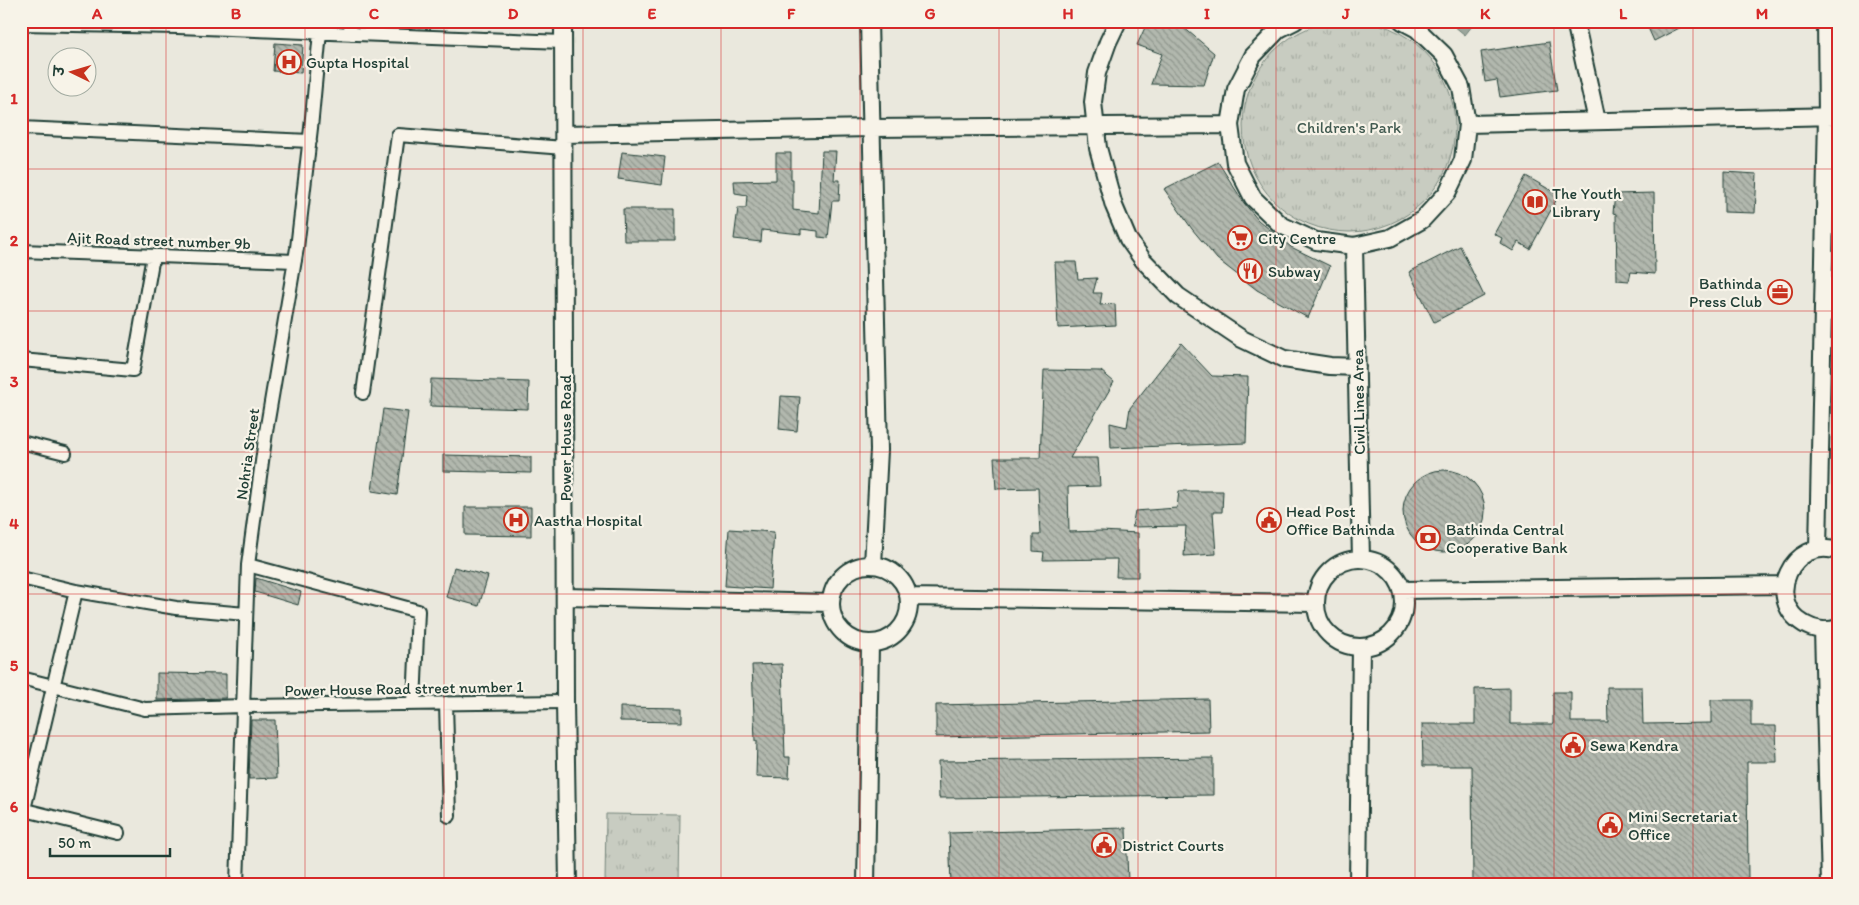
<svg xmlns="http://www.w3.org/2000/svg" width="1859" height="905" viewBox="0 0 1859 905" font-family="Itim,'Playpen Sans Deva',sans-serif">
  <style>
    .grass { fill: url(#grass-tufts); stroke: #74847a }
    .water { fill: url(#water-ripples); stroke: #6a7c72 }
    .building { fill: url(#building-back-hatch); stroke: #1f3d34 }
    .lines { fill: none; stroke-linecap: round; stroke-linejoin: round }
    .minor-casing { stroke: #1f3d34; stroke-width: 16 }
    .tertiary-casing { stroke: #1f3d34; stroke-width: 20 }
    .minor { stroke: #f7f3e8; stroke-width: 12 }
    .tertiary { stroke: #f7f3e8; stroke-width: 16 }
    .grid { fill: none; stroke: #d62828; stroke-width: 1; stroke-opacity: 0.55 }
    .labels { text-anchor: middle; stroke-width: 4.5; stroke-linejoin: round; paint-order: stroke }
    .poi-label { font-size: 16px; fill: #1f3d34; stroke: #f7f3e8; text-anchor: start }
    .park-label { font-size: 16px; fill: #415a50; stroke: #f7f3e8 }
    .street-label { font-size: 16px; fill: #1f3d34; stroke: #f7f3e8 }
    .neatline { fill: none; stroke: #d62828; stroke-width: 2 }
    .grid-label { font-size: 16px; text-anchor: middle; font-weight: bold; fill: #d62828 }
  </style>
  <defs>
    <pattern id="grass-tufts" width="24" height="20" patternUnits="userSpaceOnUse" patternTransform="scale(1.25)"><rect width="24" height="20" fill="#c8ccc1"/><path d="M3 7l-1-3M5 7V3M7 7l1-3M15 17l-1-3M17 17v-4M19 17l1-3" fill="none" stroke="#abb0a6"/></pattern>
    <pattern id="water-ripples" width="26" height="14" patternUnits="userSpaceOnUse" patternTransform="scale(1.25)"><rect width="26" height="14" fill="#9ca69c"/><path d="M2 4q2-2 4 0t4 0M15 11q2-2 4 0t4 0" fill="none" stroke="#7f8880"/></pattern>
    <pattern id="building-back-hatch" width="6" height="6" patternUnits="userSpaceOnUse" patternTransform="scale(1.25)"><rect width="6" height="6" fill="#b2b8ae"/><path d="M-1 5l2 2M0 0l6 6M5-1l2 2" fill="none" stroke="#90978e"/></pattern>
  </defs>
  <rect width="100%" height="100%" fill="#eae8dd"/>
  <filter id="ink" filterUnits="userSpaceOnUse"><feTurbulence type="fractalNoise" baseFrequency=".02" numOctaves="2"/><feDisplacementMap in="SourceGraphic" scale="10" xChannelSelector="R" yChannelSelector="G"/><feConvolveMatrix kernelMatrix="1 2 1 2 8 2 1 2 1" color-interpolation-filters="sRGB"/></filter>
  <g filter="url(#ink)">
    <path class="grass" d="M1243 126a106 106 0 1 1 212 0a106 106 0 1 1-212 0Z
      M 606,814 L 680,815 L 679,884 L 605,884 Z"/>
    <path class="water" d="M 1448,21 L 1476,21 L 1465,35 Z"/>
    <path class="building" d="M 1148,21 L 1154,21 L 1166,27 L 1167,21 L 1176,21 L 1214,53 L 1204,85 L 1151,84 L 1162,54 L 1137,45 Z
      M 1645,21 L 1693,21 L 1654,41 Z
      M 1549,42 L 1557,90 L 1500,97 L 1497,80 L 1485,82 L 1481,52 Z
      M 275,43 L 303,45 L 301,73 L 273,71 Z
      M 822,151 L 836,151 L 834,180 L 840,180 L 839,201 L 832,201 L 828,238 L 818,237 L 818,231 L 801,229 L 801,234 L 762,230 L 761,242 L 734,239 L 738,208 L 746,208 L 747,195 L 735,193 L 734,181 L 776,180 L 776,153 L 791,153 L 791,179 L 793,179 L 793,210 L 819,213 Z
      M 622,152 L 665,157 L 662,185 L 618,179 Z
      M 1218,162 L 1244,203 L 1258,220 L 1291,247 L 1330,266 L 1308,318 L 1257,290 L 1217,259 L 1192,229 L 1164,189 Z
      M 1724,172 L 1757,174 L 1755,213 L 1724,212 Z
      M 1526,176 L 1559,195 L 1530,249 L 1518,242 L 1513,251 L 1500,243 L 1502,238 L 1494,234 Z
      M 1654,193 L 1655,274 L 1631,272 L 1629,281 L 1617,280 L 1616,214 L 1613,213 L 1615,194 Z
      M 623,209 L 675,209 L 675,241 L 624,241 Z
      M 1460,246 L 1484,296 L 1434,322 L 1409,272 Z
      M 1055,262 L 1076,262 L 1078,279 L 1097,278 L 1093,293 L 1102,293 L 1100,305 L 1115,304 L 1116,325 L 1058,328 Z
      M 1181,343 L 1212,376 L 1248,377 L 1246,443 L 1111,448 L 1110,423 L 1127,427 L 1130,408 Z
      M 1044,370 L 1101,371 L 1114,382 L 1070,458 L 1098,458 L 1100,486 L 1068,487 L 1069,532 L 1101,531 L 1138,533 L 1138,577 L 1116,577 L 1117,559 L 1043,560 L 1044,552 L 1033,551 L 1033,535 L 1040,535 L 1038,488 L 996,489 L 994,458 L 1040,458 Z
      M 431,379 L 529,382 L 528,409 L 430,406 Z
      M 781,396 L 800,397 L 797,431 L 779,429 Z
      M 383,409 L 408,412 L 397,495 L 372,491 Z
      M 443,455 L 531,457 L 531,473 L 443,471 Z
      M1403 511a41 41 0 1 1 82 0a41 41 0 1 1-82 0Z
      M 1179,491 L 1223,491 L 1222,512 L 1213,512 L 1216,554 L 1184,556 L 1186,526 L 1132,527 L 1135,511 L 1177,508 Z
      M 465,507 L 531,507 L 531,536 L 465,535 Z
      M 729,529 L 774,532 L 770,589 L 725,586 Z
      M 454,567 L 488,576 L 479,606 L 446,597 Z
      M 256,578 L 301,592 L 298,605 L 255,592 Z
      M 782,664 L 785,757 L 790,757 L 789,778 L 756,777 L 757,741 L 755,741 L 752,665 Z
      M 157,673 L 226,674 L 226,698 L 157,700 Z
      M 1607,687 L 1642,687 L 1643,724 L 1711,723 L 1711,700 L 1751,700 L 1751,726 L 1776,726 L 1777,762 L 1747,762 L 1748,884 L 1473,884 L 1472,766 L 1423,766 L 1422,724 L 1475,724 L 1475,689 L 1510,688 L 1510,724 L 1553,724 L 1553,692 L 1571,692 L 1571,722 L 1608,722 Z
      M 1835,687 L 1838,687 L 1838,758 L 1837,758 Z
      M 1208,699 L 1209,731 L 936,737 L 936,705 Z
      M 620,707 L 682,708 L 682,722 L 620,721 Z
      M 251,720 L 275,720 L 277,778 L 249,779 Z
      M 1213,758 L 1213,795 L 939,798 L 938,761 Z
      M 1126,828 L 1128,882 L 951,884 L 949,833 Z"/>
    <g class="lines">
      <defs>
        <path id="minor" d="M 350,21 L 351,34
          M 21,24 L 178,27 L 563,42
          M 21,128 L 310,141
          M 21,251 L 295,261
          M 21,360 L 133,370 L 153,256
          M 363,393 L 398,135 L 564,148
          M 21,442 L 65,453
          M 248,565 L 418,611 L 414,704
          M 21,578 L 76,591 L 176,608 L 246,614
          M 21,678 L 145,709 L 243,706 L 565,702
          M 446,703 L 449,816
          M 21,809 L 118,833
          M 21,822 L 76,591
          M 237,884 L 248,565 L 266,432 L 297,248 L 311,128 L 320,32"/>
        <path id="tertiary" d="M 563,21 L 565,702 L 568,884
          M 869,21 L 879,450 L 873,565
          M 1118,21 L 1108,42 L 1097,73 L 1093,102 L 1098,148 L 1114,206 L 1128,239 L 1143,260 L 1178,296 L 1242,339 L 1284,359 L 1330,366 L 1357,367
          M 1295,21 L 1279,29 L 1253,56 L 1236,89 L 1230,125 L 1235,163 L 1253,198 L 1281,225 L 1316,241 L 1354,246 L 1390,238 L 1422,220 L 1447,193 L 1463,160 L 1467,124 L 1461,87 L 1444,55 L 1417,29 L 1402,21
          M 1575,21 L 1597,121
          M 1467,124 L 1837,116
          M 564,134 L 871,128 L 1230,125
          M 1354,246 L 1361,559
          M 1818,549 L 1827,116 L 1826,21
          M 1838,551 C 1792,536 1763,600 1804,624 C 1814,630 1827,632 1838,628
          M1316 603a44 44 0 1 1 88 0a44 44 0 1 1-88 0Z
          M831 604a39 39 0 1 1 78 0a39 39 0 1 1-78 0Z
          M 1402,590 L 1784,585
          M 565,597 L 830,603
          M 909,597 L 1316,603
          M 1823,630 L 1830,884
          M 866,884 L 870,644
          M 1358,884 L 1361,647"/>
      </defs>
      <use href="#minor" class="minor-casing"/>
      <use href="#tertiary" class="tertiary-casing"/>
      <use href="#minor" class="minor"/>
      <use href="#tertiary" class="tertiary"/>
    </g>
  </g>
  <path class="grid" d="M 166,21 L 166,884M 305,21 L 305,884M 444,21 L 444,884M 583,21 L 583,884M 721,21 L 721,884M 860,21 L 860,884M 999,21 L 999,884M 1138,21 L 1138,884M 1276,21 L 1276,884M 1415,21 L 1415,884M 1554,21 L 1554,884M 1693,21 L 1693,884M 21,169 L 1838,169M 21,311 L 1838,311M 21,452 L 1838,452M 21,594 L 1838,594M 21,736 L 1838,736"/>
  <defs>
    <symbol id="hospital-ring" viewBox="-11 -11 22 22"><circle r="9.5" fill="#f7f3e8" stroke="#c8321e" stroke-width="1.5"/><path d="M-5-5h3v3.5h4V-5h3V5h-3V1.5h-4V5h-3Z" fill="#c8321e"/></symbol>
    <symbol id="library-ring" viewBox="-11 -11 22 22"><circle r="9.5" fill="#f7f3e8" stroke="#c8321e" stroke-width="1.5"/><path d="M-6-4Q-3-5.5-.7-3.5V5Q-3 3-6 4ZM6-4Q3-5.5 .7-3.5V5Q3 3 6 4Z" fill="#c8321e"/></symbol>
    <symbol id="supermarket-ring" viewBox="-11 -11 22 22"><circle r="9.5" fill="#f7f3e8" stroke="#c8321e" stroke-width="1.5"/><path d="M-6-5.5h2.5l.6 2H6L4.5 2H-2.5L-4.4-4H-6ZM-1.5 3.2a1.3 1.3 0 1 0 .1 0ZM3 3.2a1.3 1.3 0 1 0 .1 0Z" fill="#c8321e"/></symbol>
    <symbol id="restaurant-ring" viewBox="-11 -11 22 22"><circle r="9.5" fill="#f7f3e8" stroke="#c8321e" stroke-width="1.5"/><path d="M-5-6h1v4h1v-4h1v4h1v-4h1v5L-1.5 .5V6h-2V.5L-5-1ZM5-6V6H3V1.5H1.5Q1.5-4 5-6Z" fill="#c8321e"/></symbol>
    <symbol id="office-ring" viewBox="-11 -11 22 22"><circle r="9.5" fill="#f7f3e8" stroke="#c8321e" stroke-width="1.5"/><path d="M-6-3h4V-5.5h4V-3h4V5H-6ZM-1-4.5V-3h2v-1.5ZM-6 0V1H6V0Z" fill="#c8321e"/></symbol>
    <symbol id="civic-ring" viewBox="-11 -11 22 22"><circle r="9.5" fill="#f7f3e8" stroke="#c8321e" stroke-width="1.5"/><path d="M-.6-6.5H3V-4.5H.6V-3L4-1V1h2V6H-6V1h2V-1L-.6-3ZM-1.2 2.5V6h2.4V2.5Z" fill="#c8321e"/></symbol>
    <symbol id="bank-ring" viewBox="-11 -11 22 22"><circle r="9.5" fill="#f7f3e8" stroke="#c8321e" stroke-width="1.5"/><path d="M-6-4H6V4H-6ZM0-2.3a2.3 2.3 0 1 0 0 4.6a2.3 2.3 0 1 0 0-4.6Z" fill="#c8321e"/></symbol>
  </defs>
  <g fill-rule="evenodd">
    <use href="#hospital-ring" x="275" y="48" width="28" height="28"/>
    <use href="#library-ring" x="1521" y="188" width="28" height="28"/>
    <use href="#supermarket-ring" x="1226" y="224" width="28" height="28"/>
    <use href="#restaurant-ring" x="1236" y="257" width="28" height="28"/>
    <use href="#office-ring" x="1766" y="278" width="28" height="28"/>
    <use href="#hospital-ring" x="502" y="506" width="28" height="28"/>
    <use href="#civic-ring" x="1255" y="506" width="28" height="28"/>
    <use href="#bank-ring" x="1414" y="524" width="28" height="28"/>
    <use href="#civic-ring" x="1559" y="731" width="28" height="28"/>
    <use href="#civic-ring" x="1596" y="811" width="28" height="28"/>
    <use href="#civic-ring" x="1090" y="831" width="28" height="28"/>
  </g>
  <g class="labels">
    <g class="poi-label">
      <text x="306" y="68">Gupta Hospital</text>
      <text x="1552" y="199">The Youth<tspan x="1552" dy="18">Library</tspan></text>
      <text x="1258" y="244">City Centre</text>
      <text x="1268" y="277">Subway</text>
      <text x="1762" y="289" text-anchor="end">Bathinda<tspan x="1762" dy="18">Press Club</tspan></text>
      <text x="1286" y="517">Head Post<tspan x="1286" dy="18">Office Bathinda</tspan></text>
      <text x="534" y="526">Aastha Hospital</text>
      <text x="1446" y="535">Bathinda Central<tspan x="1446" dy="18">Cooperative Bank</tspan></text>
      <text x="1590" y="751">Sewa Kendra</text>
      <text x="1628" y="822">Mini Secretariat<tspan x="1628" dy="18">Office</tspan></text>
      <text x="1122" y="851">District Courts</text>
    </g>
    <g class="park-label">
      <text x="1349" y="133">Children's Park</text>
    </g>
    <g class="street-label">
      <text transform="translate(159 240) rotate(2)" y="6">Ajit Road street number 9b</text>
      <text transform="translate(1358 402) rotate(-91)" y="6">Civil Lines Area</text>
      <text transform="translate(565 438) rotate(-90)" y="6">Power House Road</text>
      <text transform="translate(247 454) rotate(-82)" y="6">Nohria Street</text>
      <text transform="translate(404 688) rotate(-1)" y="6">Power House Road street number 1</text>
    </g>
  </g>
  <rect width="1859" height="905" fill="none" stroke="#f7f3e8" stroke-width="55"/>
  <g transform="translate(72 72) rotate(275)"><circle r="24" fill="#f7f3e8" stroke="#a1aaa0"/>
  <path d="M0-4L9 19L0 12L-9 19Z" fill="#c8321e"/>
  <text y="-8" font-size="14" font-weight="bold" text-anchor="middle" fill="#1f3d34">उ</text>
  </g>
  <path d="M50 848v8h120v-8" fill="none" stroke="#1f3d34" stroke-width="2.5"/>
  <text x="58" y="848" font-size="15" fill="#1f3d34" stroke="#f7f3e8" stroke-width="4" paint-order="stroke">50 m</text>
  <rect x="28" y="28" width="1804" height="850" class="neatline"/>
  <g class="grid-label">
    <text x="97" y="19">A</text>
    <text x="236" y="19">B</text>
    <text x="374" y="19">C</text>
    <text x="513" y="19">D</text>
    <text x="652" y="19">E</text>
    <text x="791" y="19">F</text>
    <text x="930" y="19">G</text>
    <text x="1068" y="19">H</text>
    <text x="1207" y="19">I</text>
    <text x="1346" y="19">J</text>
    <text x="1485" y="19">K</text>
    <text x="1623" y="19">L</text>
    <text x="1762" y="19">M</text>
    <text x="14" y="104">1</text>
    <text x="14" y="246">2</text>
    <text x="14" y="387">3</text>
    <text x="14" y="529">4</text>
    <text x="14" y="671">5</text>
    <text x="14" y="812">6</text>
  </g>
</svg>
